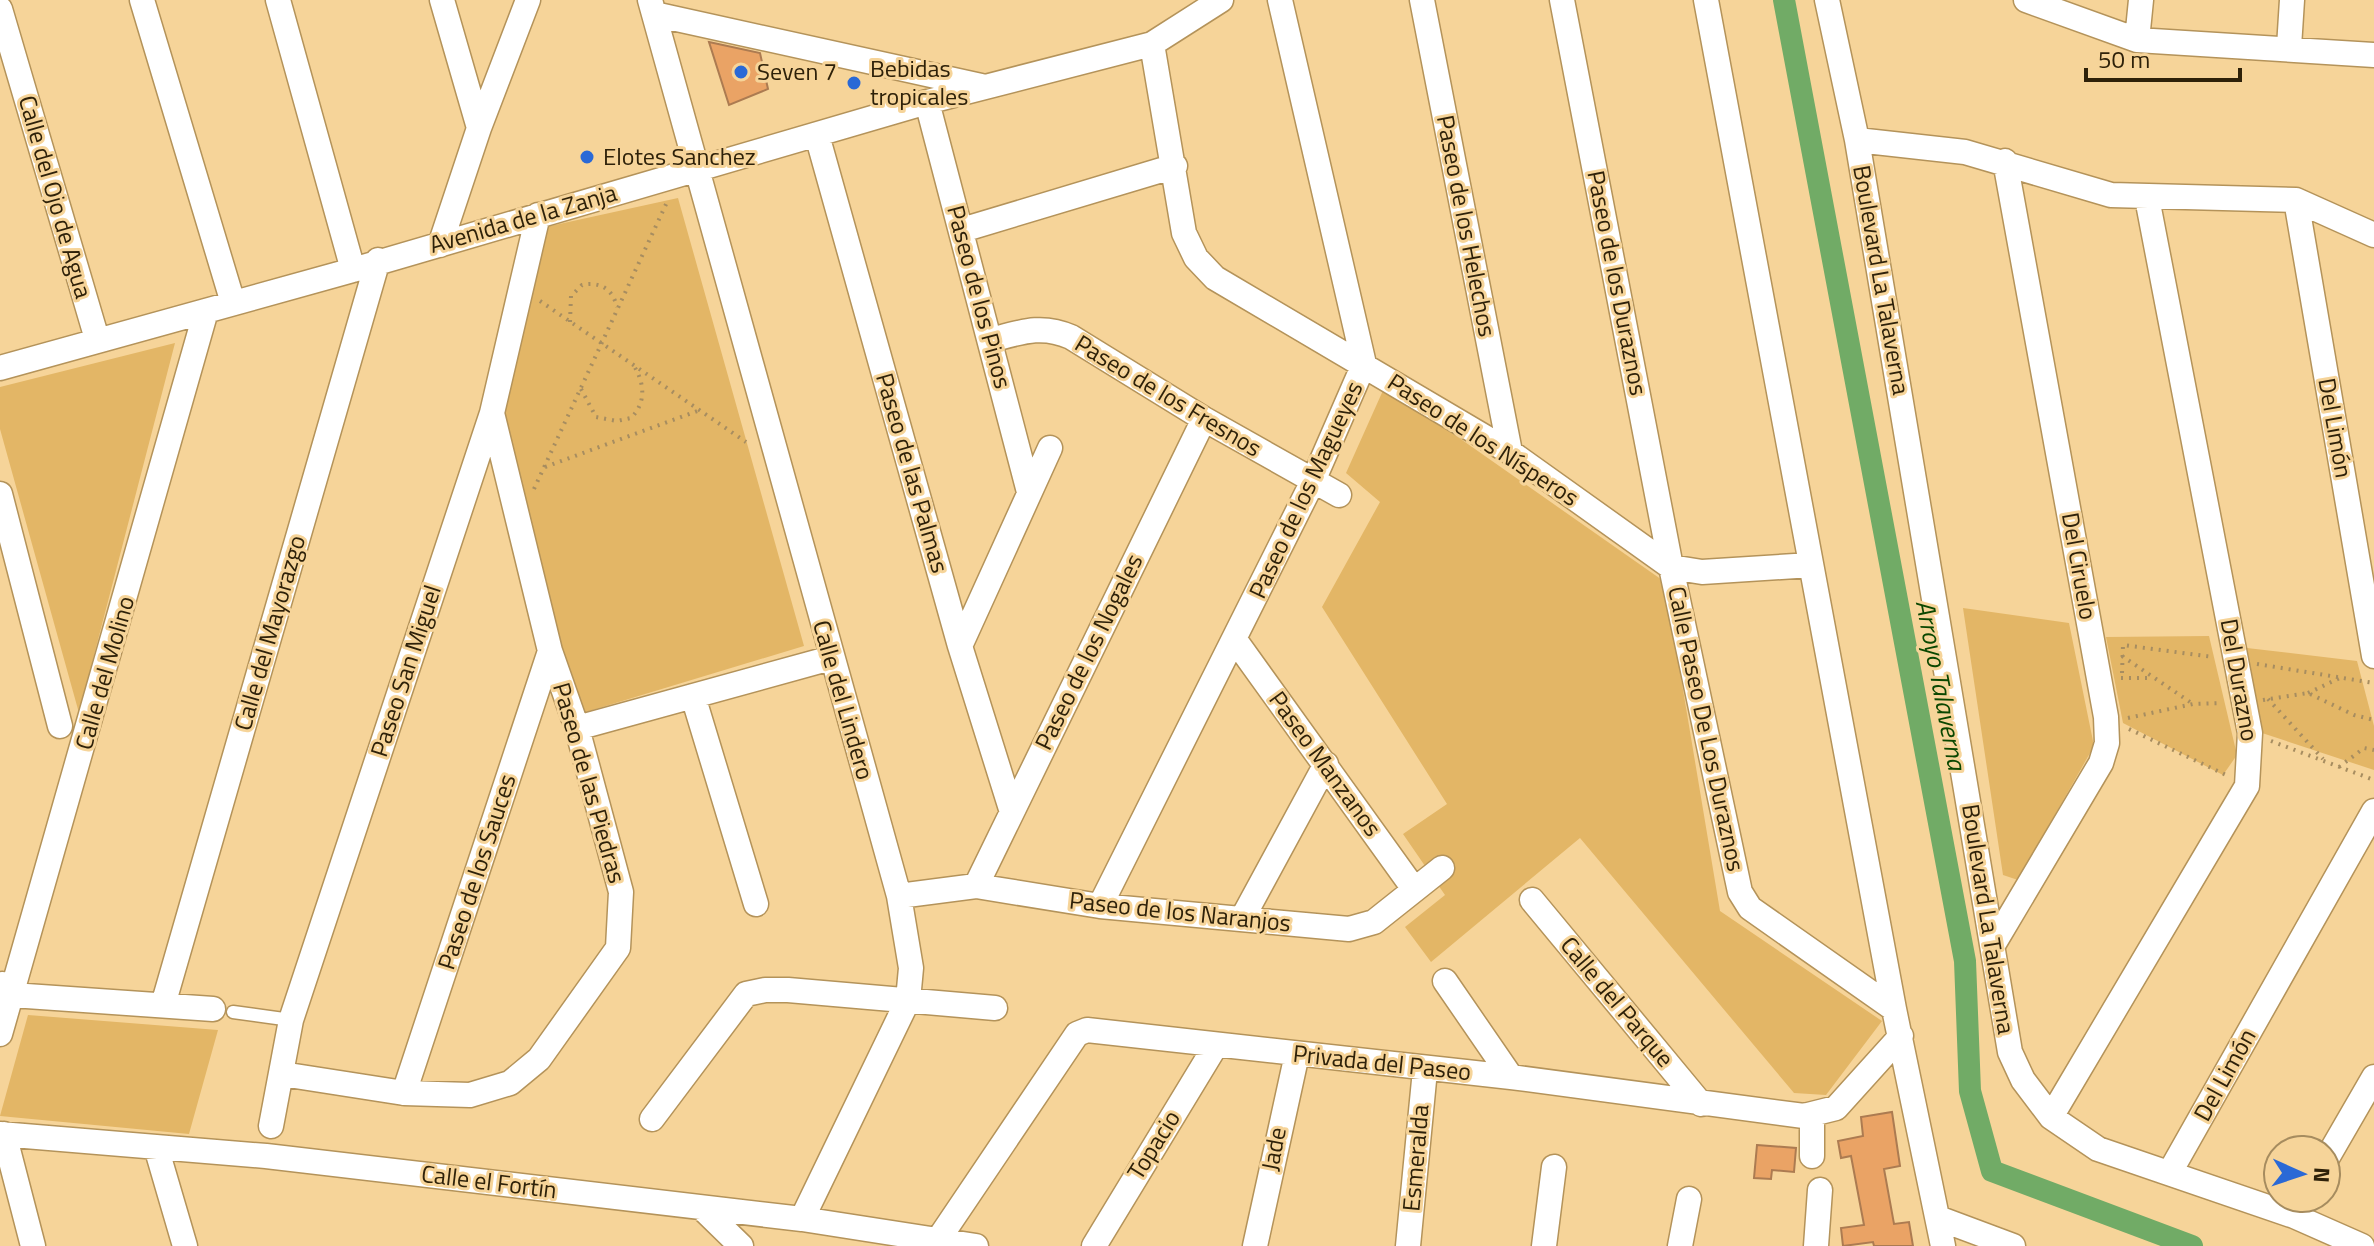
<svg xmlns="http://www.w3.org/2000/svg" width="2374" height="1246" viewBox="0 0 2374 1246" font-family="'Titillium Web',sans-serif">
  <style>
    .green { fill: #e3b666 }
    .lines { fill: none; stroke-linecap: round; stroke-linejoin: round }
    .canal { stroke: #71ab66; stroke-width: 22 }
    .building { fill: #eaa365; stroke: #ac7b51; stroke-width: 2 }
    .service-casing { stroke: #b4935a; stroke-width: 15 }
    .minor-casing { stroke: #b4935a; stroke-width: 27 }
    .path { stroke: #a78d60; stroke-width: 4; stroke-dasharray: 2 6; stroke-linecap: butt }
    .service { stroke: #fff; stroke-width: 12 }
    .minor { stroke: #fff; stroke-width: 24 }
    .poi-dot { fill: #2a69d6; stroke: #f6d499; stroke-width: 3 }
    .labels { text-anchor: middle; stroke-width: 6; stroke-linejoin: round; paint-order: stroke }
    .poi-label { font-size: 24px; fill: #2e2109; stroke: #f6d499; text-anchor: start }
    .street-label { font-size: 24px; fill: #2e2109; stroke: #f6d499 }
    .water-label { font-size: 26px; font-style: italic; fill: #0a4700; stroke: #f6d499 }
  </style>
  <rect width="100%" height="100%" fill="#f6d499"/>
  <path class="green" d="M 678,198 L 804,646 L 576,715 L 496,409 L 541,228 Z
    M 175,343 L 79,713 L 0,429 L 0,387 Z
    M 1385,386 L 1665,582 L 1720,911 L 1882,1021 L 1826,1095 L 1794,1093 L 1580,838 L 1431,962 L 1405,927 L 1445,895 L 1403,834 L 1447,804 L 1322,607 L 1380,502 L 1346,473 Z
    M 1963,608 L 2069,623 L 2094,746 L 2018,880 L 2003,875 Z
    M 2209,636 L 2237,755 L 2223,775 L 2123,723 L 2106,637 Z
    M 2247,648 L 2357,661 L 2374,726 L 2374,770 L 2262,733 Z
    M 28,1015 L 218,1030 L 189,1134 L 0,1116 Z"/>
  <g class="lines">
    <path class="canal" d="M 1784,0 L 1965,961 L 1970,1091 L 1992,1171 L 2192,1246"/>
  </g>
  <path class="building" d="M 709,42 L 760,53 L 768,89 L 729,105 Z
    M 1892,1112 L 1900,1166 L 1884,1169 L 1894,1224 L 1909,1222 L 1913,1246 L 1874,1246 L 1873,1242 L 1843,1246 L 1841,1228 L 1864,1225 L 1851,1156 L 1841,1158 L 1838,1141 L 1863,1136 L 1861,1117 Z
    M 1757,1145 L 1796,1148 L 1794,1172 L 1772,1170 L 1771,1179 L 1754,1178 Z"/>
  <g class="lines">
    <defs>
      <path id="service" d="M 233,1012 L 291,1020"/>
      <path id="minor" d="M 142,0 L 233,303
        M 278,0 L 353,270
        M 442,0 L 479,128
        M 650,0 L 899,896 L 911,968 L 908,1000 L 802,1219
        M 1422,0 L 1510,452
        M 1562,0 L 1671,567 L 1740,892 L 1750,908 L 1894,1009
        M 1706,0 L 1894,1009 L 1943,1246
        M 1827,0 L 1857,140 L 2010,1052 L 2023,1080 L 2051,1117 L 2098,1149 L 2294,1216 L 2362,1246
        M 2026,0 L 2137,40 L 2374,55
        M 0,9 L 97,339
        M 654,14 L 981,86
        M 2137,40 L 2141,0
        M 1152,44 L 1184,233 L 1196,258 L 1215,278 L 1510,452 L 1671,567 L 1702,572 L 1811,565
        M 2289,47 L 2292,0
        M 927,102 L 1029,492
        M 817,135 L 960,646 L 1011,809
        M 1857,140 L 1965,152 L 2111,195 L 2296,200 L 2374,235
        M 2296,200 L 2374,656
        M 962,230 L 1175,166
        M 440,245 L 479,128 L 528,0
        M 991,340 C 1021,332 1042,324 1071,337 L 1204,419 L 1339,495
        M 0,368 L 353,270 L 927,102 L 1152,44 L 1221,0
        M 0,494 L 60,726
        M 1235,640 L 1414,889
        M 960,646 L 1050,448
        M 693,696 L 756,904
        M 577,728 L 831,658
        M 976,886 L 1204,419
        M 899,896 L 976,886 L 1100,906 L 1349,929 L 1374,922 L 1442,868
        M 1532,900 L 1701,1104
        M 1100,906 L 1313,481 L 1364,364 L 1280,0
        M 1242,919 L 1326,764
        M 1993,945 L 2101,763 L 2107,743 L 2106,717 L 2005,161
        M 1445,981 L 1511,1077
        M 2,984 L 12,995 L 213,1009
        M 163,1005 L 378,260
        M 0,1034 L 206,311
        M 282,1074 L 404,1093 L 470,1095 L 510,1083 L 539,1059 L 618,948 L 621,892 L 577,728 L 550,651 L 492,413
        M 404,1093 L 550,651
        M 1812,1116 L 1812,1156
        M 2051,1117 L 2247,786 L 2250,733 L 2147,198
        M 652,1119 L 746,994 L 765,990 L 788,990 L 995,1008
        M 271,1126 L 291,1020 L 492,413 L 538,215
        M 0,1134 L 266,1156 L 802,1219 L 976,1246
        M 4,1134 L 33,1246
        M 156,1147 L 185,1246
        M 2326,1160 L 2374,1077
        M 2170,1172 L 2374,811
        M 702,1208 L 741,1246
        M 1938,1218 L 2013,1246
        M 938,1240 L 1077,1034 L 1087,1030 L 1511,1077 L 1804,1116 L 1836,1108 L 1901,1036
        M 1094,1246 L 1216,1045
        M 1255,1246 L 1297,1054
        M 1408,1246 L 1425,1070
        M 1544,1246 L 1554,1167
        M 1680,1246 L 1689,1199
        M 1816,1246 L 1820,1190"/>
    </defs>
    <use href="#service" class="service-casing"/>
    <use href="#minor" class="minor-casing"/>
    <path class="path" d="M 540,301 L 746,442
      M 570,322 L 571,296 L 582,285 C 601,281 613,290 617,307
      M 581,389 L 596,417 L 617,421 L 631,418 C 646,403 645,384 634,366
      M 545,467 L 700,410
      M 534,489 L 668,200
      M 2122,656 L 2193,704
      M 2257,664 L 2374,683
      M 2122,673 L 2123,645 L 2213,657
      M 2121,678 L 2152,678
      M 2308,693 L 2342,677
      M 2268,699 L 2323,759
      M 2263,700 L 2308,693 L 2354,715 L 2374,720
      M 2128,718 L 2193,704 L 2222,703
      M 2129,729 L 2226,775
      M 2271,741 L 2374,780
      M 2339,767 L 2364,748 L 2374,750"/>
    <use href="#service" class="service"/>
    <use href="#minor" class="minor"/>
  </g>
  <g class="poi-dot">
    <circle cx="741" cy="72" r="8"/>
    <circle cx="854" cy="83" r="8"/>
    <circle cx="587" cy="157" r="8"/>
  </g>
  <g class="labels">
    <g class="poi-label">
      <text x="870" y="77">Bebidas<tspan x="870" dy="28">tropicales</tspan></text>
      <text x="757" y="80">Seven 7</text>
      <text x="603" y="165">Elotes Sanchez</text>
    </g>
    <g class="street-label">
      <text transform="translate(55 197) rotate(74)" y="8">Calle del Ojo de Agua</text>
      <text transform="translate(523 219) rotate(-16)" y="8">Avenida de la Zanja</text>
      <text transform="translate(1466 226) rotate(79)" y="8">Paseo de los Helechos</text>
      <text transform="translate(1881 280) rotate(80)" y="8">Boulevard La Talaverna</text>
      <text transform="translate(1617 283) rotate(79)" y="8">Paseo de los Duraznos</text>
      <text transform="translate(979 297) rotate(75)" y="8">Paseo de los Pinos</text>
      <text transform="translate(1168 396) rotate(31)" y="8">Paseo de los Fresnos</text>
      <text transform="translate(2335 428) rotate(80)" y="8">Del Limón</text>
      <text transform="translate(1483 440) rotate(33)" y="8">Paseo de los Nísperos</text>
      <text transform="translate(912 473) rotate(74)" y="8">Paseo de las Palmas</text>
      <text transform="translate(1306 490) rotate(-65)" y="8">Paseo de los Magueyes</text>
      <text transform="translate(2079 566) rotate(80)" y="8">Del Ciruelo</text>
      <text transform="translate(270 633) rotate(-74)" y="8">Calle del Mayorazgo</text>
      <text transform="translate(1089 652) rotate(-64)" y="8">Paseo de los Nogales</text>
      <text transform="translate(406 671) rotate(-72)" y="8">Paseo San Miguel</text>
      <text transform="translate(105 673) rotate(-74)" y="8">Calle del Molino</text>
      <text transform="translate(2239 680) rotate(80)" y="8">Del Durazno</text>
      <text transform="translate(843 700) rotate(74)" y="8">Calle del Lindero</text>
      <text transform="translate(1706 729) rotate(78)" y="8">Calle Paseo De Los Duraznos</text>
      <text transform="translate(1325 764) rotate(54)" y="8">Paseo Manzanos</text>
      <text transform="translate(589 783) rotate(74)" y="8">Paseo de las Piedras</text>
      <text transform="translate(477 872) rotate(-72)" y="8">Paseo de los Sauces</text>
      <text transform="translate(1180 912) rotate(6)" y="8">Paseo de los Naranjos</text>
      <text transform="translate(1988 919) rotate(81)" y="8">Boulevard La Talaverna</text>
      <text transform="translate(1617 1002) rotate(50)" y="8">Calle del Parque</text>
      <text transform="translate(1382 1063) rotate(6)" y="8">Privada del Paseo</text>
      <text transform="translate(2225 1075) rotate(-61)" y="8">Del Limón</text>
      <text transform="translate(1154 1145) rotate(-58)" y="8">Topacio</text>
      <text transform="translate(1274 1149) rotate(-79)" y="8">Jade</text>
      <text transform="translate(1416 1158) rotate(-85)" y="8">Esmeralda</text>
      <text transform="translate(489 1182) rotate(7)" y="8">Calle el Fortín</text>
    </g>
    <g class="water-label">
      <text transform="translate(1941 685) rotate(79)" y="9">Arroyo Talaverna</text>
    </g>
  </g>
  <g transform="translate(2302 1174) rotate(93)"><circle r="38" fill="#f6d499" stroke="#a68c5f" stroke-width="2"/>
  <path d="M0-6L14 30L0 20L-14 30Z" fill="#2a69d6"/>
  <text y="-12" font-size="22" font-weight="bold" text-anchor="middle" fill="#2e2109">N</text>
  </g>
  <path d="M2086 68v12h154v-12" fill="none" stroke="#2e2109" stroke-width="4"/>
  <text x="2098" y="68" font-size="24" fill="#2e2109" stroke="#f6d499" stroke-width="6" paint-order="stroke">50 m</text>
</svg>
